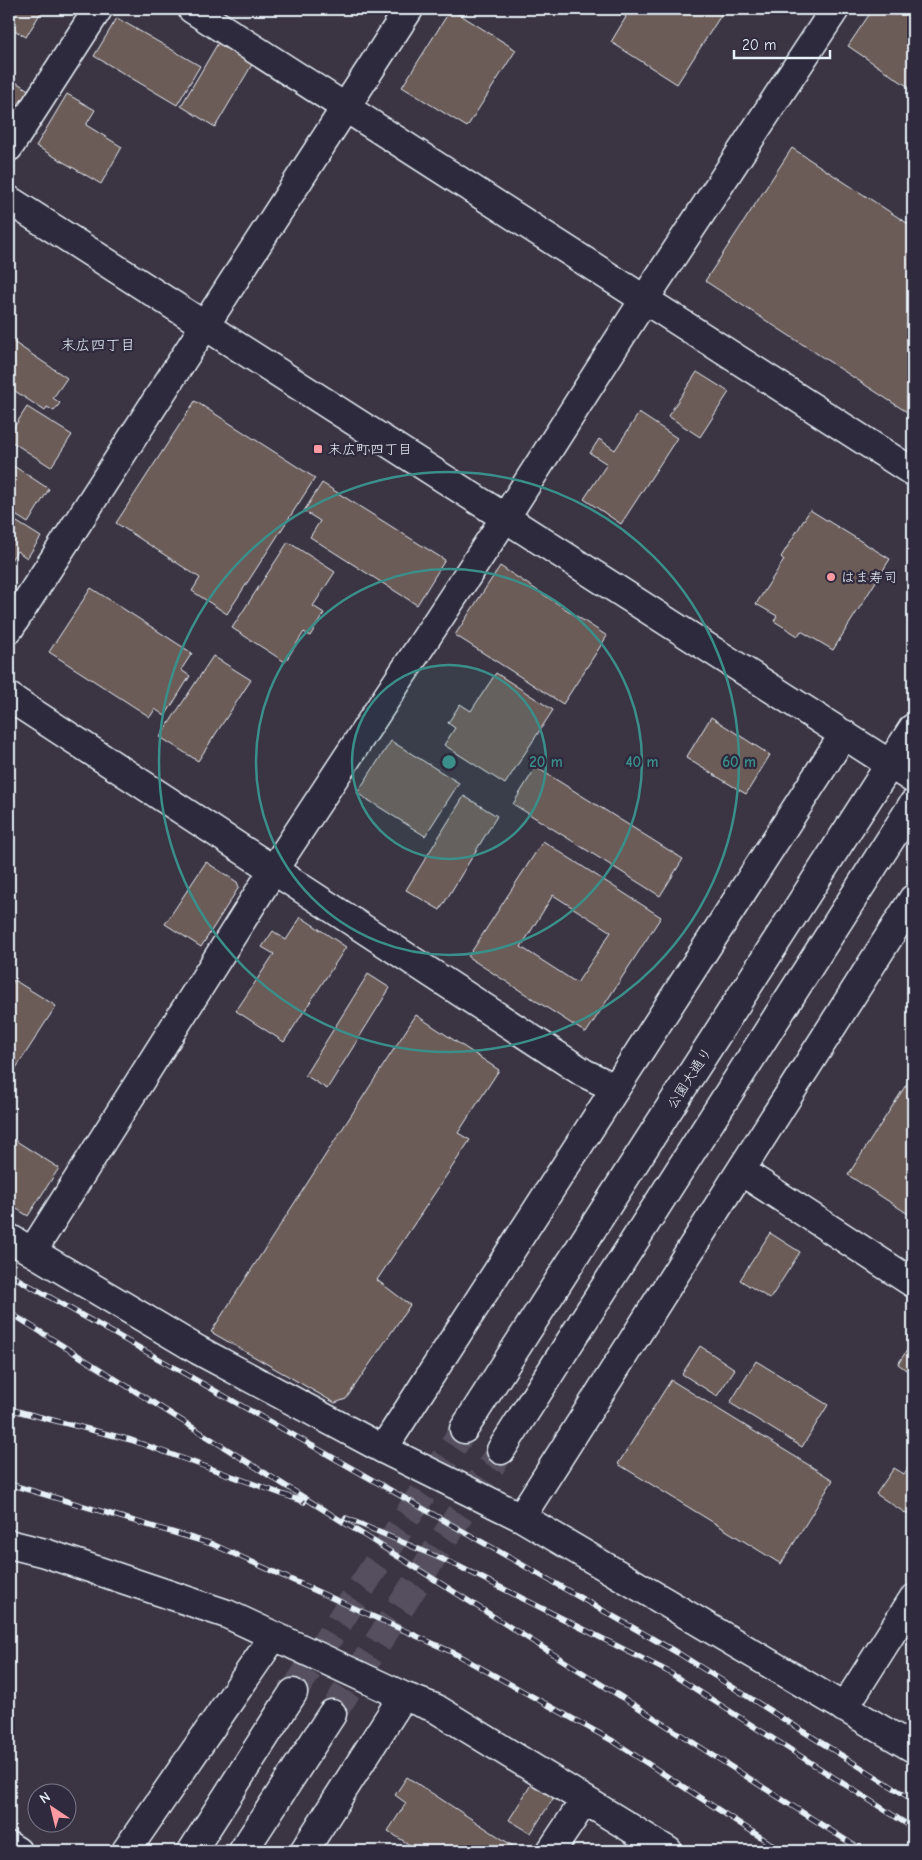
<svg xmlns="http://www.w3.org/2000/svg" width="922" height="1860" viewBox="0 0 922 1860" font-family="'Comic Neue','Klee One',sans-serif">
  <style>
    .building { fill: #6c5b59; stroke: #e8f1f8; fill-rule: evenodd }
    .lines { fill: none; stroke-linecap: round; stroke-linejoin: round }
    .minor-tunnel { stroke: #55505e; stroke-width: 28; stroke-dasharray: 28 14; stroke-linecap: butt }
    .minor-casing { stroke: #e8f1f8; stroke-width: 31 }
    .minor { stroke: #2f2a3d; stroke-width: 28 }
    .rail-casing { stroke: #e8f1f8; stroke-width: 5.5 }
    .rail { stroke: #2f2a3d; stroke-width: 4; stroke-dasharray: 11; stroke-linecap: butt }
    .ring { fill: none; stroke: #3a8f8a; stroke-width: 2.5 }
    .poi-dot { fill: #ff9aa2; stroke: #2f2a3d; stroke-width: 2 }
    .labels { text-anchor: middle; stroke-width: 4.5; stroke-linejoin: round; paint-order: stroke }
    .poi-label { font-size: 14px; fill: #e8f1f8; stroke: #2f2a3d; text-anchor: start }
    .street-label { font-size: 14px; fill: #e8f1f8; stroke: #2f2a3d }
    .neighbourhood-label { font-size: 15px; fill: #e8f1f8; stroke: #2f2a3d }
    .centre { fill: #3a8f8a; stroke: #2f2a3d; stroke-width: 2.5 }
    .ring-label { font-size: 15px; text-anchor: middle; font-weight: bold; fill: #3a8f8a; stroke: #2f2a3d; stroke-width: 4.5; stroke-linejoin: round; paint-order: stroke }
  </style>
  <rect width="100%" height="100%" fill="#3b3443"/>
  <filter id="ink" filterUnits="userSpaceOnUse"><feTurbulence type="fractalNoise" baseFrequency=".02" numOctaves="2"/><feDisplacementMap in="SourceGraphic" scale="10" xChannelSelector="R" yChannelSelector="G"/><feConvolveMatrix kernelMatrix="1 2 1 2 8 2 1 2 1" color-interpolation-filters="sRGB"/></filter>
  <g filter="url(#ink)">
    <path class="building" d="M 9,9 L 43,9 L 26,37 L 9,27 Z
      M 451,9 L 516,50 L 467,127 L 402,87 Z
      M 617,9 L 725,9 L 677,84 L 611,42 L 626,17 Z
      M 873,9 L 907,9 L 913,13 L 913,90 L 848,46 Z
      M 117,18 L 200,66 L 177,105 L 94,56 Z
      M 218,43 L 253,63 L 215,127 L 181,106 Z
      M 9,66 L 14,70 L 9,78 L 35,94 L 19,121 L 9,115 Z
      M 67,94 L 95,110 L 86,125 L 122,147 L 101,184 L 36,146 Z
      M 792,148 L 913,227 L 913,416 L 705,281 Z
      M 9,339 L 67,378 L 53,398 L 60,403 L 54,411 L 47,407 L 45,411 L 9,387 Z
      M 697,372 L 729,392 L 700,437 L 668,416 Z
      M 195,401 L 315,478 L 227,614 L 192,591 L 200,578 L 116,523 Z
      M 27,407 L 72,435 L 51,467 L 9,440 L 9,435 Z
      M 639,413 L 677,438 L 621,524 L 584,499 L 607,464 L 590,453 L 599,439 L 615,450 Z
      M 9,463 L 49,489 L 28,523 L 9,511 Z
      M 322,483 L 445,560 L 417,605 L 310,537 L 320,521 L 304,511 Z
      M 810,510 L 890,559 L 833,650 L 801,631 L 798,636 L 774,621 L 777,616 L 756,604 L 784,560 L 781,557 Z
      M 9,517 L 41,537 L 27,558 L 17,551 L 9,563 Z
      M 288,542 L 335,572 L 313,606 L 324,613 L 310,636 L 304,632 L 285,662 L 232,628 Z
      M 500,566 L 607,636 L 563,704 L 455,635 Z
      M 91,588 L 192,653 L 181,670 L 190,676 L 165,716 L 155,709 L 150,717 L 49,652 Z
      M 213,656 L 251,680 L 198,761 L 160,737 Z
      M 496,673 L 553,710 L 505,784 L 444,745 L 455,728 L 448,723 L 460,704 L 471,711 Z
      M 711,717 L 770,755 L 746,794 L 686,758 Z
      M 391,741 L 459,783 L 425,836 L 357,793 Z
      M 536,767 L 683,859 L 660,896 L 513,804 Z
      M 464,796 L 497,816 L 440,910 L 406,890 Z
      M 543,841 L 661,917 L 586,1033 L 468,957 ZM 553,895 L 611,932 L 577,983 L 521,947 Z
      M 206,862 L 237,882 L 239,887 L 201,947 L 165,924 Z
      M 301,917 L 346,947 L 284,1042 L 236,1011 L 274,954 L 262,947 L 273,931 L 286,940 Z
      M 368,974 L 390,988 L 327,1089 L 305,1075 Z
      M 14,980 L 56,1006 L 9,1079 L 9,988 Z
      M 416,1015 L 499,1070 L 458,1133 L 470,1140 L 377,1280 L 410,1305 L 346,1399 L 335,1403 L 211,1332 Z
      M 913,1074 L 913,1217 L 848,1175 Z
      M 13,1139 L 59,1168 L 28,1216 L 9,1204 L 9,1145 Z
      M 770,1233 L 800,1252 L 770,1299 L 740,1280 Z
      M 913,1341 L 913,1375 L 898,1364 Z
      M 700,1346 L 735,1369 L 717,1396 L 682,1374 Z
      M 756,1361 L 828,1405 L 802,1447 L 730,1403 Z
      M 671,1380 L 833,1480 L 781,1564 L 618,1464 Z
      M 913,1460 L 913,1518 L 876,1494 L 894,1468 L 904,1474 Z
      M 407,1777 L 513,1846 L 510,1851 L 419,1851 L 388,1831 L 406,1803 L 395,1795 Z
      M 532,1783 L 554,1797 L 531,1833 L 509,1820 Z"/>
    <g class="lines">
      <path class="minor-tunnel" d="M 293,1693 L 464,1429
        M 332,1714 L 501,1450"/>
      <defs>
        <path id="minor" d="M 192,9 L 913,472
          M 9,147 L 98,9
          M 9,200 L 913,779
          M 9,629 L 409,9
          M 9,697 L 584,1073 L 615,1088
          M 741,1171 L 913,1283
          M 9,1238 L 198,1350 L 383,1449 L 521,1517 L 913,1748
          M 32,1252 L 274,869 L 505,518 L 644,300 L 835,9
          M 464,1429 L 913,728
          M 383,1449 L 844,734
          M 501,1450 L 913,804
          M 521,1517 L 913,899
          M 9,1544 L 45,1553 L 227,1614 L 403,1696 L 435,1708 L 668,1851
          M 844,1708 L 913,1599
          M 9,1846 L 17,1851
          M 126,1851 L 274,1636
          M 192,1851 L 293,1693
          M 243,1851 L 332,1714
          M 304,1851 L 403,1696
          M 551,1851 L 585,1800"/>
      </defs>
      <use href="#minor" class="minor-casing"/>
      <use href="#minor" class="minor"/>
      <defs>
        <path id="rail" d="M 9,1274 L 678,1653 L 913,1800
          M 9,1312 L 639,1708 L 863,1851
          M 9,1409 L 131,1440 L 304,1502
          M 9,1484 L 212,1544 L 452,1652 L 613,1741 L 782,1851
          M 346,1518 L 458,1566 L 667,1671 L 913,1828"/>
      </defs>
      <use href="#rail" class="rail-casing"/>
      <use href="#rail" class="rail"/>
    </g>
  </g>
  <circle cx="449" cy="762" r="97" fill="#3a8f8a" fill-opacity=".12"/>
  <g class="ring">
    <circle cx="449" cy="762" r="97"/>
    <circle cx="449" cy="762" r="193"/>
    <circle cx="449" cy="762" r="290"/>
  </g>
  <g class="poi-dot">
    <rect x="313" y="444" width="10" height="10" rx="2.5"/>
    <circle cx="831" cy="577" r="5"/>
  </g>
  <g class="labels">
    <g class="poi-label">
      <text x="328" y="454">末広町四丁目</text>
      <text x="841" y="582">はま寿司</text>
    </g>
    <g class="street-label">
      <text transform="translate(689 1078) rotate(-57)" y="5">公園大通り</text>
    </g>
    <g class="neighbourhood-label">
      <text x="98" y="350">末広四丁目</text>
    </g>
  </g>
  <circle cx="449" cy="762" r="8" class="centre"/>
  <g class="ring-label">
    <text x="546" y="767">20 m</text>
    <text x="642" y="767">40 m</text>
    <text x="739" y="767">60 m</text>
  </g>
  <rect width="922" height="1860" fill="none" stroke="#2f2a3d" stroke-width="30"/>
  <rect x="15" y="15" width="892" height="1830" fill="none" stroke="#e8f1f8" stroke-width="2" filter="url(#ink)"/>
  <g transform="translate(52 1808) rotate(325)"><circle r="24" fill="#2f2a3d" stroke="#797a88"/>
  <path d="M0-4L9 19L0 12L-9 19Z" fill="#ff9aa2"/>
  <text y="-8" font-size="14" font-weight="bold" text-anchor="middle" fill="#e8f1f8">N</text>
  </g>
  <path d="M734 50v8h96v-8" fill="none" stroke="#e8f1f8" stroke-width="2.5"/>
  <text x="742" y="50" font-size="15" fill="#e8f1f8" stroke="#2f2a3d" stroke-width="4" paint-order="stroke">20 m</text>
</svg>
